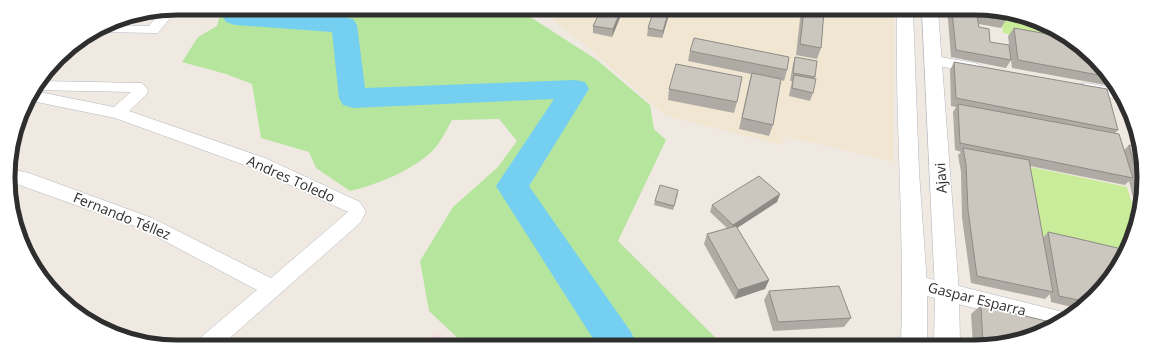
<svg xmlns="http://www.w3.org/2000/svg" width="1152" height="355" viewBox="0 0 1152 355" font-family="'Open Sans',sans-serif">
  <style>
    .education { fill: #f0e6d1 }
    .medical { fill: #f5dfe0 }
    .green { fill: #b6e59e }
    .pitch { fill: #c9ec9a }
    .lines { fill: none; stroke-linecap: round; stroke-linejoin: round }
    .river { fill: #75cff0; fill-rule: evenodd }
    .minor-casing { stroke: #b4b7c1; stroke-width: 1 }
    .tertiary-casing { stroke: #b4b7c1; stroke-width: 1 }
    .minor { fill: #fff; fill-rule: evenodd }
    .tertiary { fill: #fff; fill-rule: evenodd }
    .wall { fill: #afaba4 }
    .shaded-wall { fill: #8e8b86 }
    .building { fill: #cbc7bf; stroke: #8e8b86 }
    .labels { text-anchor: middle; stroke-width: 3.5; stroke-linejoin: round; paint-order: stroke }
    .street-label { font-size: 14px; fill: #2e2e2e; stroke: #fff }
    .rim { fill: none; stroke: #2e2e2e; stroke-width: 5 }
  </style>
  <rect width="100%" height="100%" fill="#efe9e1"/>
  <path class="education" d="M 539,9 L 894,11 L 893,162 L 784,136 L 782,145 L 666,116 L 584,44 Z"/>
  <path class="medical" d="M 437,331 L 453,344 L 423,344 Z"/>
  <path class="green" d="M 222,8 L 518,9 L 597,60 L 650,105 L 654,129 L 666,140 L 618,241 L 720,342 L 721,345 L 464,344 L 429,311 L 420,261 L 453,207 L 498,167 L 517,141 L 499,119 L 452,120 C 447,129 442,139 436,147 C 418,168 377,185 350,191 L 316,168 L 309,152 L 261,138 L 252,84 L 226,74 L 182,62 L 198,37 L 217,26 Z"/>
  <path class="pitch" d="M 1000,11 L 1008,11 L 1052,30 L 1055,42 L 1003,33 Z
    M 1026,166 L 1127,187 L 1137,220 L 1123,257 L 1039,237 Z"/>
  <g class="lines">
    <path class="river" d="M 229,8 L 254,8 L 252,11 L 344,17 L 353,19 L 357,25 L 365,88 L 575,80 L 585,82 L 589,89 L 529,186 L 631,332 L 637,345 L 597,345 L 496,186 L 554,99 L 353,108 L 343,105 L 339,98 L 332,32 L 235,25 L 226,22 L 223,17 Z"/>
    <defs>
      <path id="minor" d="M 175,9 L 174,13 L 158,33 L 95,32 L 106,25 L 149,26 L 161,11 Z
        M 934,56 L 975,63 L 980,65 L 982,68 L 980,71 L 975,73 L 929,64 L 927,61 L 929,58 Z
        M 42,81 L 142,83 L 148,90 L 147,94 L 129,111 L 265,158 L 360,202 L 366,212 L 360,223 L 223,344 L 198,344 L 201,337 L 257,290 L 140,228 L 11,182 L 10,169 L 29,173 L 152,218 L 271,278 L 348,212 L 253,168 L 115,118 L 27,100 L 34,91 L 114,107 L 131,92 L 35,90 Z
        M 1086,83 L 1118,89 L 1122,100 L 1081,92 L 1078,88 L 1081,84 Z
        M 915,275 L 1063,312 L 1071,315 L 1052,328 L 915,293 L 908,290 L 905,284 L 908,278 Z"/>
      <path id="tertiary" d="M 897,11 L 913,11 L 919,172 L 927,284 L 927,345 L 901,345 C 905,234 895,122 897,11 Z
        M 922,11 L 938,11 L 959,292 L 960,345 L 934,345 L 935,292 Z"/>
    </defs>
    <use href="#minor" class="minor-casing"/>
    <use href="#tertiary" class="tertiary-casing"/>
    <use href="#minor" class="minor"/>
    <use href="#tertiary" class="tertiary"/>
  </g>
  <path class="wall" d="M 601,10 L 623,10 L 622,13 L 612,37 L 593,33 L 593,26 Z
    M 654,10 L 673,10 L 672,13 L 669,13 L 662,38 L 647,36 L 648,28 Z
    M 801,10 L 824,11 L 821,48 L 817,59 L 796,55 Z
    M 946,11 L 1004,11 L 1006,20 L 1001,28 L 979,24 L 979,27 L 990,42 L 1010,53 L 1008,36 L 1014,28 L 1058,36 L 1057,32 L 1069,37 L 1116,84 L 1117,87 L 1012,68 L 1011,60 L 1006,68 L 951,57 L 948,20 Z
    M 690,51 L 787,70 L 784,81 L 781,80 L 773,125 L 769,136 L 739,129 L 751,74 L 688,61 Z
    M 795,57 L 815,77 L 813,93 L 810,101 L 789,96 L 792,81 L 790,81 L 793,64 Z
    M 954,62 L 1118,130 L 1115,133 L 1124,150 L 1129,145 L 1141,148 L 1141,211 L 1139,215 L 1132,194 L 1129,181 L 1125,185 L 1030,166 L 1043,238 L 1048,232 L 1121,262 L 1086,305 L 1080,309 L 1051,302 L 1050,294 L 1045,299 L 971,283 L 962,218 L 961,172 L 958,155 L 961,152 L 955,150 L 953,112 L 956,107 L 951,106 L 950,70 Z
    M 669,89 L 737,102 L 734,113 L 668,100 Z
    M 678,194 L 673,210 L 654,205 L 655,201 Z
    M 780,194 L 777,202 L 737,228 L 769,280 L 765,289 L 735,299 L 704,244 L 707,234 L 727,228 L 710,212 L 712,205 Z
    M 769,291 L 851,318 L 844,327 L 773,331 L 764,300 Z
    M 981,305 L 997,346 L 973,345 L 971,314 Z"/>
  <path class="shaded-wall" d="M 621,10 L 623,10 L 622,13 L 612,37 L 613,29 Z
    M 669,10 L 669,15 L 662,38 L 663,31 Z
    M 780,194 L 777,202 L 731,232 L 733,225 Z
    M 769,280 L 765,289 L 735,299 L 738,290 Z"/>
  <path class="building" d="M 601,10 L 621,10 L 613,29 L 593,26 Z
    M 654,10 L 669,10 L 663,31 L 648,28 Z
    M 804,10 L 824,11 L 821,48 L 800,44 Z
    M 952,11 L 1004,11 L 1006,20 L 977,16 L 979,27 L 989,29 L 990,42 L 1009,45 L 1011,60 L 956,50 Z
    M 1014,28 L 1070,38 L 1109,77 L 1018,60 Z
    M 694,38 L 789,57 L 787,70 L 690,51 Z
    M 795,57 L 817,61 L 815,77 L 793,73 Z
    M 954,62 L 1107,89 L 1118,130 L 956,98 Z
    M 676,64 L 742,77 L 737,102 L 669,89 Z
    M 752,73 L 781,79 L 773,125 L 742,118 Z
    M 794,75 L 816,79 L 813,93 L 792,88 Z
    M 958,104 L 1119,134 L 1133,178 L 960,143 Z
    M 1129,145 L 1141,148 L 1141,188 L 1140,187 Z
    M 963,148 L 1029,160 L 1053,292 L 977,276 L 968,210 L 966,164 Z
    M 759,176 L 780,194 L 733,225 L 712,205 Z
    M 660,185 L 678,190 L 674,206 L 655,201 Z
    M 736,226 L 769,280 L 738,290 L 707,234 Z
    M 1048,232 L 1075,238 L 1126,250 L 1121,262 L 1088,302 L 1059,296 Z
    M 839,286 L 851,318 L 778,322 L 769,291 Z
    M 981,305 L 1058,324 L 1049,330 L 997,346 L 983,345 Z"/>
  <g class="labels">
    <g class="street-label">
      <text transform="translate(941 178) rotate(-93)" y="5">Ajavi</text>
      <text transform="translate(291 179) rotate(24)" y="5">Andres Toledo</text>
      <text transform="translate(122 216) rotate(22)" y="5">Fernando Téllez</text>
      <text transform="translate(977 299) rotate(14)" y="5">Gaspar Esparra</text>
    </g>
  </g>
  <path d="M0 0H1152V355H0ZM177 15H975A162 162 0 0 1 1137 177V178A162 162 0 0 1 975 340H177A162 162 0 0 1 15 178V177A162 162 0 0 1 177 15Z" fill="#fff" fill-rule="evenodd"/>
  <path class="rim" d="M177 15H975A162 162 0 0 1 1137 177V178A162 162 0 0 1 975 340H177A162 162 0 0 1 15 178V177A162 162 0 0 1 177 15Z"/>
</svg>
